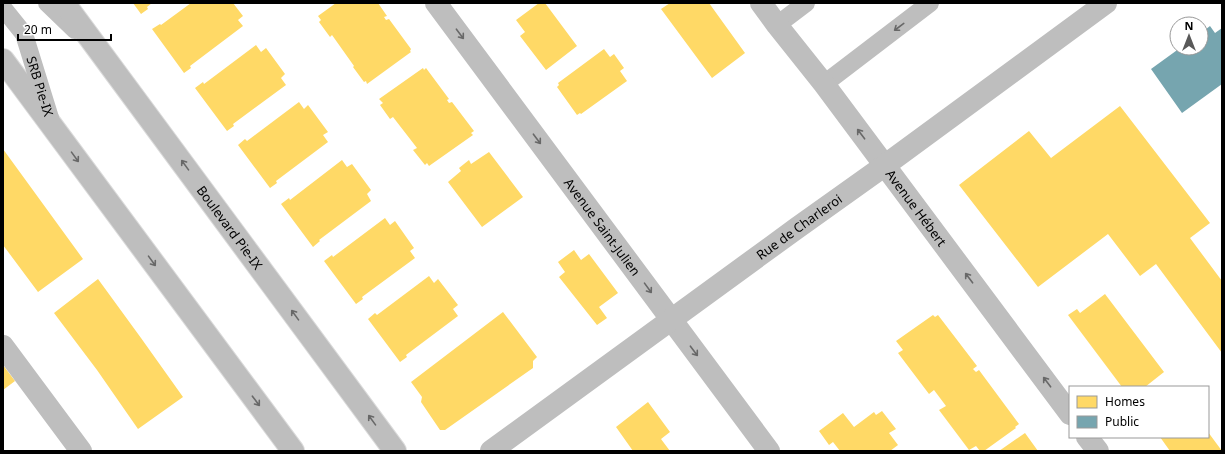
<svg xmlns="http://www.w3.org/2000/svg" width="1225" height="454" viewBox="0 0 1225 454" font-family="'Noto Sans',sans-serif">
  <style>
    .homes { fill: #ffd966 }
    .public { fill: #76a5af }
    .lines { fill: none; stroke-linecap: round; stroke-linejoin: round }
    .primary-casing { stroke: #dbdbdb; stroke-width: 24 }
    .service { stroke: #bebebe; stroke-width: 18 }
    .minor { stroke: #bebebe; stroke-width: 22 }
    .primary { stroke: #bebebe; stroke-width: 22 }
    .oneway { stroke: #686868 }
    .labels { text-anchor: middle; stroke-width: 4; stroke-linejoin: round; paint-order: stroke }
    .street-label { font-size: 13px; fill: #000; stroke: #fff }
  </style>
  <rect width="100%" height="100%" fill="#fff"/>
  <path class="homes" d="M 133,3 L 152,3 L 147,7 L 148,9 L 141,14 Z
    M 191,3 L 233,3 L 243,16 L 238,20 L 243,26 L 190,66 L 191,68 L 184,73 L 152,29 L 160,24 L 161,25 Z
    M 336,3 L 378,3 L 387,16 L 384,17 L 386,20 L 389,19 L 411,49 L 410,51 L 411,52 L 367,84 L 366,81 L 364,82 L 353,67 L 354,66 L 332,35 L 330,37 L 319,22 L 321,20 L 318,16 Z
    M 539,3 L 545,3 L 577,46 L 546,70 L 520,36 L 525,32 L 516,20 Z
    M 670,3 L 709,3 L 745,53 L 712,78 L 661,9 Z
    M 256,45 L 261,52 L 266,48 L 285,74 L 281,78 L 286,85 L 233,124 L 234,126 L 227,131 L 195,88 L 203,82 L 204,84 Z
    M 604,49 L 610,57 L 614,54 L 624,68 L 620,71 L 627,81 L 581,114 L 580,113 L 577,115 L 557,87 L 559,85 L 558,83 Z
    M 423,68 L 424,70 L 426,68 L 449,99 L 447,100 L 449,103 L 452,102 L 474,131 L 471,133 L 473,135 L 429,166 L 427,163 L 425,165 L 413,150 L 417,148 L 393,117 L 390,119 L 380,105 L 383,103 L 379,99 Z
    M 299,102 L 304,109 L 308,105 L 328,132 L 323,135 L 328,142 L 276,181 L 277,183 L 270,188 L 238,145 L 245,139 L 247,141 Z
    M 1120,106 L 1210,223 L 1190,238 L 1222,281 L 1222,353 L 1156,264 L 1140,276 L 1108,234 L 1038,287 L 959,185 L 1029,131 L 1051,158 Z
    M 3,149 L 83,259 L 38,292 L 3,245 Z
    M 489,152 L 523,197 L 482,227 L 448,182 L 461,171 L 459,168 L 469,160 L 471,164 Z
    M 342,160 L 347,167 L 352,164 L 371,190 L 367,194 L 371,201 L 319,240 L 320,241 L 313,247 L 281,204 L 289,198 L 290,200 Z
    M 385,218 L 390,225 L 395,221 L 414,248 L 410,251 L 415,258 L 362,297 L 363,299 L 356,304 L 324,261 L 332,255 L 333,257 Z
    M 574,250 L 581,260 L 589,254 L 618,293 L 599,307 L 607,318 L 597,325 L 559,277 L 565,272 L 558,262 Z
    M 429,276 L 434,283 L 438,279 L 458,305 L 453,309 L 458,316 L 406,355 L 407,357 L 400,362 L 368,319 L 375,313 L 377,315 Z
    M 98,279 L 141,338 L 183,397 L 138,429 L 97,370 L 54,313 Z
    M 1105,294 L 1164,372 L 1145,387 L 1122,387 L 1068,315 L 1077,309 L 1080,313 Z
    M 503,312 L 537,357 L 533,361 L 533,368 L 445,430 L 440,430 L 421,402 L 422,397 L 411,382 Z
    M 933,315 L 935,317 L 938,315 L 977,366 L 973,369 L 976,372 L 979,370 L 1019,424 L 1015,427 L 1016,428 L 984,451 L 980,451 L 976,446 L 969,450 L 939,410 L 946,406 L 934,390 L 929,394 L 898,353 L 903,350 L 896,341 Z
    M 3,365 L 15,381 L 3,390 Z
    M 648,402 L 670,432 L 661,439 L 670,451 L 633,451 L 616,427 Z
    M 882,411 L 896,429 L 889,433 L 898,445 L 890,451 L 840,451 L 833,442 L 829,445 L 819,431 L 843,413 L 854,427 L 874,412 L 876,415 Z
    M 1208,432 L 1222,451 L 1170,451 L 1160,437 L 1208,437 Z
    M 1025,433 L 1038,451 L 999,451 Z"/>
  <path class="public" d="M 1210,26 L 1215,33 L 1222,28 L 1222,84 L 1182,113 L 1151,69 L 1180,48 L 1201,48 L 1201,33 Z"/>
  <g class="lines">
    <defs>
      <g id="primary">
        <path id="s5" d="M 64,3 L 395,451"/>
        <path d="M 3,60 L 293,451"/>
      </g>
    </defs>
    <use href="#primary" class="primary-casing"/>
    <g class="service">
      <path d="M 47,3 L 75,30"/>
      <path id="s1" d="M 3,8 L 24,34 L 50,118"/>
      <path d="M 777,25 L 806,3"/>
      <path d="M 824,84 L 930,3"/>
    </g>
    <g class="minor">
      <path id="s2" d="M 436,3 L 769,451"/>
      <path id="s3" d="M 761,3 L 777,25 L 824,84 L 1070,414"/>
      <path d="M 3,346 L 81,451"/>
      <path d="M 1087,437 L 1098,451"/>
      <path id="s4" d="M 491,451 L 797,228 L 884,166 L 1106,3"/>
    </g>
    <use href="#primary" class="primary"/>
  </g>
  <defs><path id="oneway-shaft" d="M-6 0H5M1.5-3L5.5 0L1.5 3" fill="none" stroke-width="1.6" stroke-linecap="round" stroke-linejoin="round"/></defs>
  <g class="oneway">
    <use href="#oneway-shaft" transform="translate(899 27) rotate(143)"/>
    <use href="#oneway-shaft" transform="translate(460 34) rotate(53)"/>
    <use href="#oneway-shaft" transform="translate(861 134) rotate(-127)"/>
    <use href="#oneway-shaft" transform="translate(537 139) rotate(53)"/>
    <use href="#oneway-shaft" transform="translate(75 157) rotate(54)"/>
    <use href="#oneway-shaft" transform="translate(185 165) rotate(-126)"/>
    <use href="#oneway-shaft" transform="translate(152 261) rotate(54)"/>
    <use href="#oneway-shaft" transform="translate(969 278) rotate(-127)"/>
    <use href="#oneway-shaft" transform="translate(648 288) rotate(54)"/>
    <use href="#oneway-shaft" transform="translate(295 315) rotate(-126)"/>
    <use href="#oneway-shaft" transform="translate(694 351) rotate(53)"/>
    <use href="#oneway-shaft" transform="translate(1047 382) rotate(-127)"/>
    <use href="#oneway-shaft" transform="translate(256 401) rotate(53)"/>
    <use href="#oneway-shaft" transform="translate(372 420) rotate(-126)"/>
  </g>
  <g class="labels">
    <g class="street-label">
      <text dy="5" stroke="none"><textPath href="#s1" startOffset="88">SRB Pie-IX</textPath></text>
      <text dy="5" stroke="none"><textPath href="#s3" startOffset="257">Avenue Hébert</textPath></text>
      <text dy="5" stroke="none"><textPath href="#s5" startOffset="279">Boulevard Pie-IX</textPath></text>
      <text dy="5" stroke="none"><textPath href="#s2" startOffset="279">Avenue Saint-Julien</textPath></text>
      <text dy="5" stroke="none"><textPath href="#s4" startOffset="381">Rue de Charleroi</textPath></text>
    </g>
  </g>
  <rect width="1225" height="454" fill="none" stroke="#000000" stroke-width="8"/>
  <rect x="1069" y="386" width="140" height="52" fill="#ffffff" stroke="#999999"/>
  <rect x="1077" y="396" width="20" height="12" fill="#ffd966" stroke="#999999"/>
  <text x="1105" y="406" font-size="12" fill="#000000">Homes</text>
  <rect x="1077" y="416" width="20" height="12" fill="#76a5af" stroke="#999999"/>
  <text x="1105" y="426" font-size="12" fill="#000000">Public</text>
  <g transform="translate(1189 36)"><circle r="19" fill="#ffffff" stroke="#999999"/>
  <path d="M0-3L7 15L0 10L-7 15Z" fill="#595959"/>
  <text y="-6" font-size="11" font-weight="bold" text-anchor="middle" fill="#000000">N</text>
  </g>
  <path d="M18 34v6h93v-6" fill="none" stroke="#000000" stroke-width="2"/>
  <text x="24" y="34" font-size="12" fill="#000000" stroke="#ffffff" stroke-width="3" paint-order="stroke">20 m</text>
</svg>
